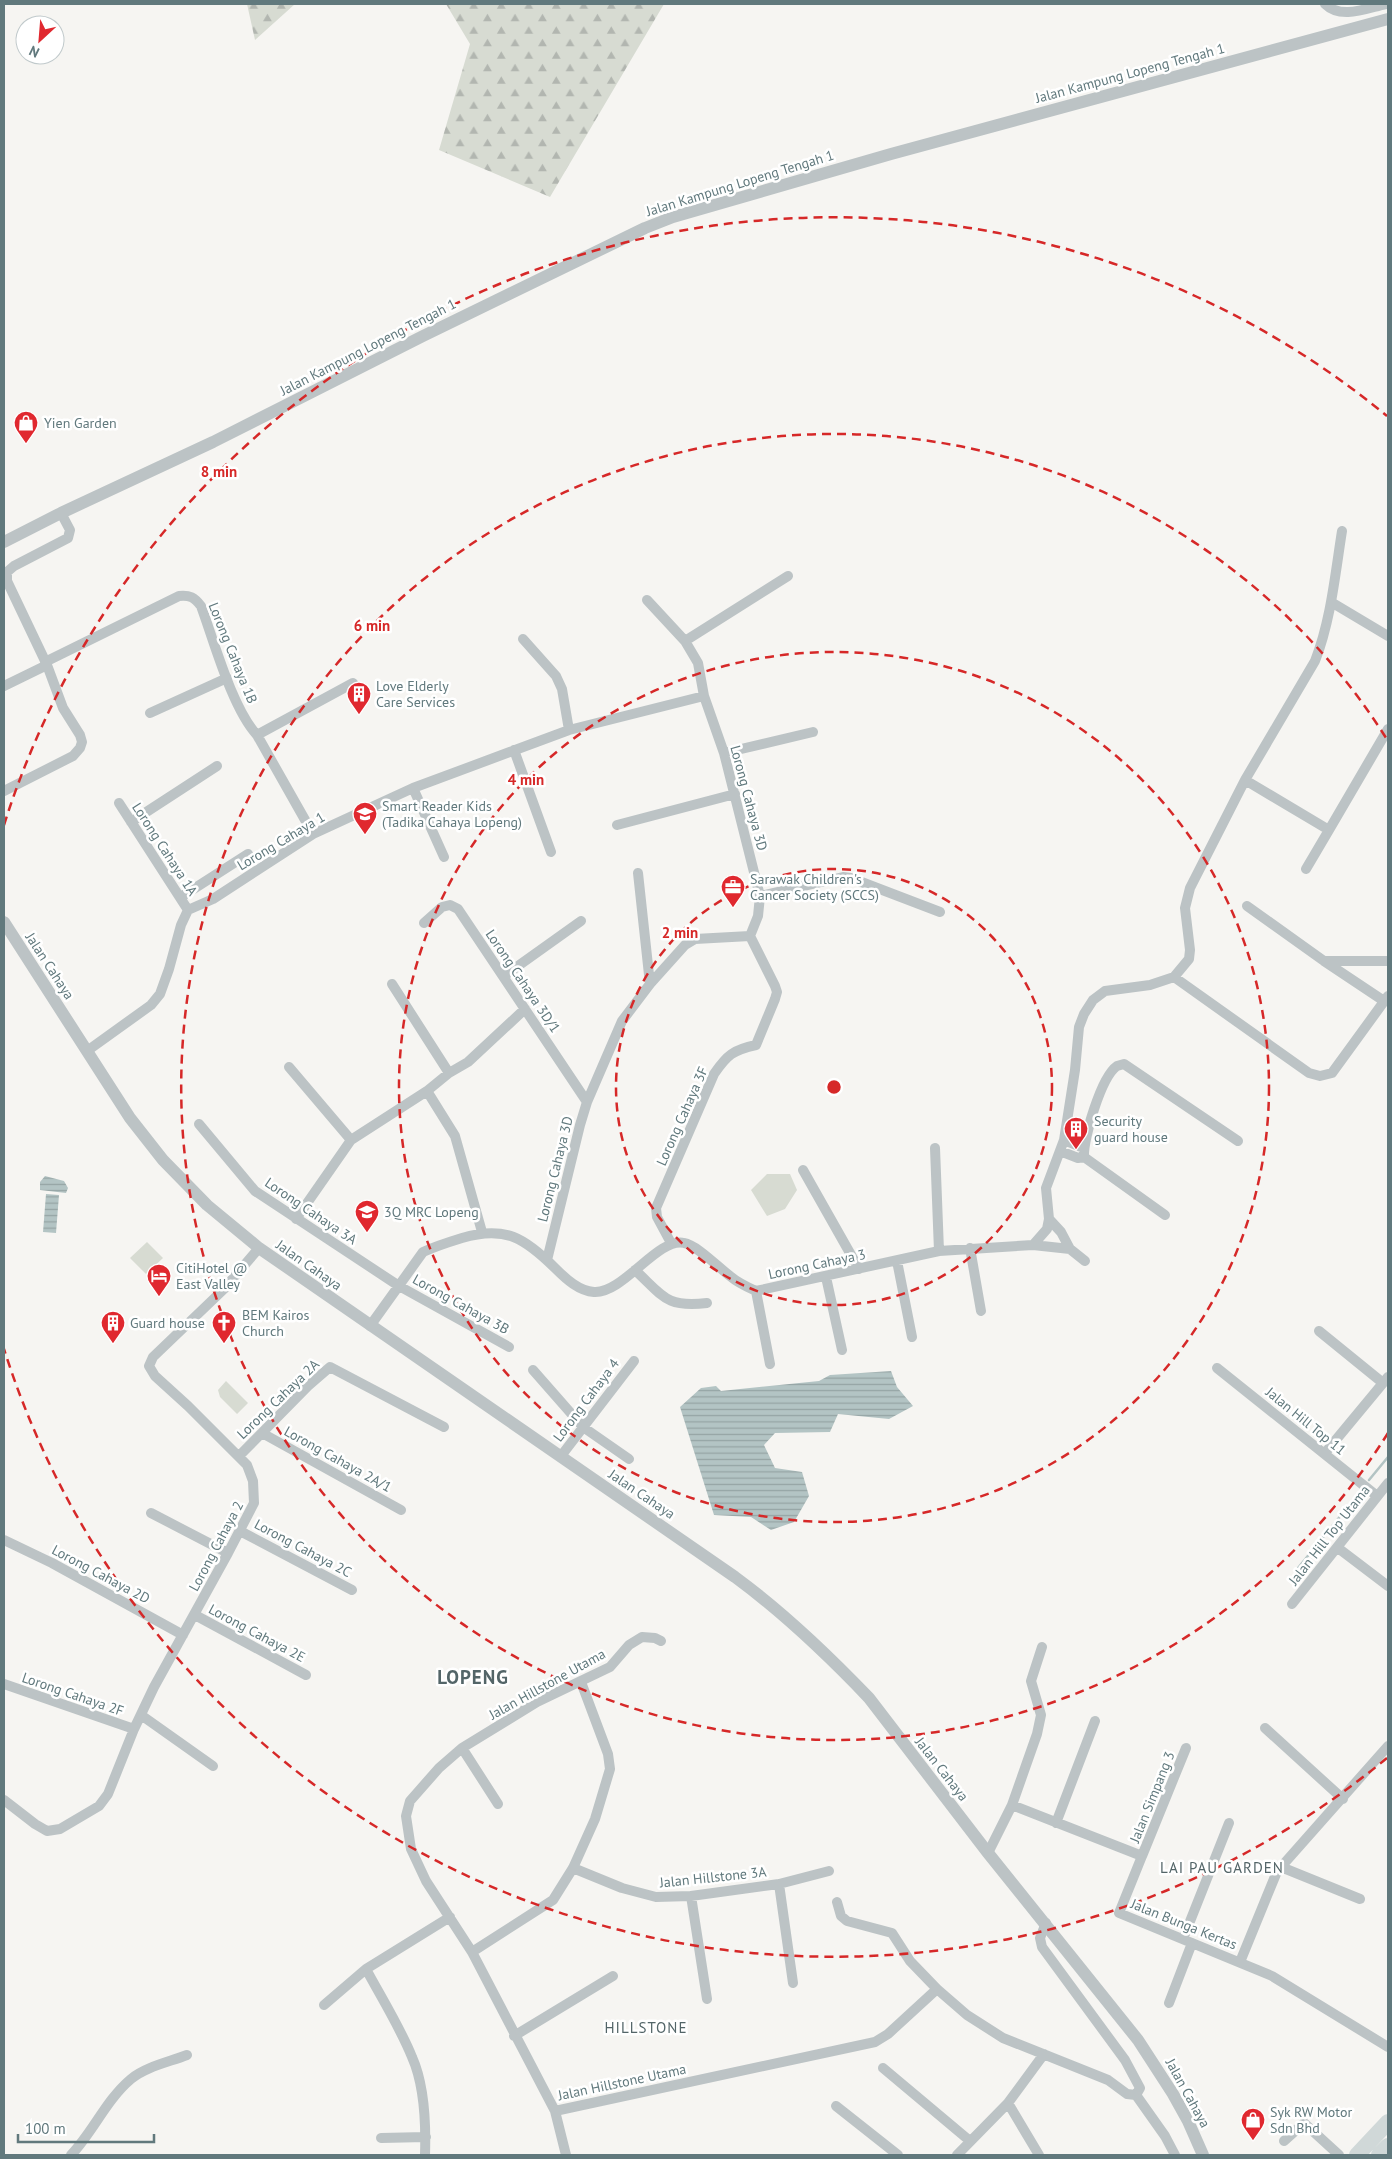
<svg xmlns="http://www.w3.org/2000/svg" width="1392" height="2159" viewBox="0 0 1392 2159" font-family="'PT Sans',sans-serif">
  <style>
    .green { fill: #d7dbd2 }
    .forest { fill: url(#forest-firs) }
    .water { fill: url(#water-rules) }
    .lines { fill: none; stroke-linecap: round; stroke-linejoin: round }
    .stream { stroke: #b3c4c4; stroke-width: 2.5 }
    .minor { stroke: #bcc3c5; stroke-width: 10 }
    .tertiary { stroke: #bcc3c5; stroke-width: 12 }
    .trunk { stroke: #d0d8d8; stroke-width: 16 }
    .ring { fill: none; stroke: #d62828; stroke-width: 2.5; stroke-dasharray: 9 6 }
    .labels { text-anchor: middle; stroke-width: 5; stroke-linejoin: round; paint-order: stroke }
    .street-label { font-size: 14px; fill: #61797d; stroke: #fff }
    .poi-label { font-size: 14px; fill: #61797d; stroke: #fff; text-anchor: start }
    .neighbourhood-label { font-size: 15px; letter-spacing: 1px; fill: #536568; stroke: #fff }
    .district-label { font-size: 19px; font-weight: bold; letter-spacing: 1px; fill: #536568; stroke: #fff }
    .centre { fill: #d62828; stroke: #fff; stroke-width: 2.5 }
    .ring-label { font-size: 15px; text-anchor: middle; font-weight: bold; fill: #d62828; stroke: #fff; stroke-width: 5; stroke-linejoin: round; paint-order: stroke }
  </style>
  <defs>
    <pattern id="forest-firs" width="22" height="20" patternUnits="userSpaceOnUse" patternTransform="scale(1.25)"><rect width="22" height="20" fill="#d7dbd2"/><path d="M5 1l3.5 6h-7zM16 11l3.5 6h-7z" fill="#b2b6b0"/></pattern>
    <pattern id="water-rules" width="6" height="5" patternUnits="userSpaceOnUse" patternTransform="scale(1.25)"><rect width="6" height="5" fill="#b3c4c4"/><path d="M0 2.5h6" fill="none" stroke="#95a4a4"/></pattern>
  </defs>
  <rect width="100%" height="100%" fill="#f6f5f2"/>
  <path class="green" d="M 767,1174 L 790,1174 L 797,1190 L 785,1209 L 767,1216 L 751,1190 Z
    M 147,1242 L 163,1258 L 146,1274 L 130,1258 Z
    M 226,1381 L 248,1403 L 237,1414 L 220,1397 L 218,1390 Z"/>
  <path class="forest" d="M 247,4 L 295,4 L 255,40 Z
    M 446,4 L 664,4 L 550,197 L 439,150 L 470,44 Z"/>
  <path class="water" d="M 45,1176 L 64,1181 L 68,1188 L 66,1193 L 40,1190 L 40,1182 Z
    M 46,1194 L 59,1195 L 56,1233 L 43,1232 Z
    M 891,1371 L 897,1387 L 913,1406 L 889,1419 L 838,1414 L 830,1432 L 775,1433 L 764,1445 L 775,1468 L 802,1472 L 809,1496 L 794,1522 L 771,1530 L 751,1517 L 714,1515 L 680,1407 L 701,1388 L 716,1386 L 721,1391 L 819,1381 L 830,1375 Z"/>
  <g class="lines">
    <path class="stream" d="M 1369,1480 L 1388,1457
      M 1298,1568 L 1360,1492"/>
    <path class="minor" d="M 1325,4 C 1341,20 1367,8 1386,4
      M 1331,602 L 1388,636
      M 523,639 L 556,676 L 562,689 L 569,730
      M 685,641 L 788,576
      M 45,662 L 179,596 C 190,595 194,597 201,606 C 214,641 232,708 257,735 L 313,834
      M 4,686 L 47,665
      M 150,713 L 227,678
      M 257,735 L 353,683
      M 514,750 L 551,852
      M 724,753 L 813,732
      M 1245,780 L 1329,830 L 1388,729
      M 413,788 L 444,857
      M 4,791 L 73,756 L 80,748 L 82,742 L 80,735 L 63,708 L 47,665 L 7,581 L 7,572 L 14,566 L 68,538 L 70,530 L 61,513
      M 119,803 L 188,910
      M 131,822 L 217,766
      M 617,825 L 735,794
      M 1306,869 L 1329,830
      M 638,873 L 650,984
      M 760,896 L 843,877 L 851,878 L 940,912
      M 181,897 L 248,854
      M 1247,906 L 1324,961 L 1388,961
      M 424,923 L 442,907 L 450,905 L 458,909 L 587,1102
      M 1324,961 L 1384,1001
      M 504,976 L 581,921
      M 1174,977 L 1189,959 L 1190,950 L 1185,908 L 1190,888 L 1245,780 L 1315,661 C 1331,620 1335,575 1342,531
      M 392,984 L 449,1073
      M 87,1051 L 151,1005 L 160,994 L 169,969 L 181,925 L 188,910 L 213,899 L 313,834 L 413,788 L 569,730 L 704,696
      M 289,1067 L 351,1140
      M 199,1124 L 255,1191 L 399,1286 L 509,1347
      M 1064,1140 L 1084,1148
      M 935,1148 L 939,1251
      M 1060,1151 L 1078,1158 L 1084,1157
      M 803,1170 L 859,1269
      M 1165,1215 L 1084,1157 C 1083,1139 1101,1077 1117,1066 C 1117,1066 1124,1064 1124,1064 L 1238,1141
      M 296,1219 L 351,1140 L 427,1091
      M 1049,1219 L 1061,1232 L 1070,1249
      M 482,1232 L 455,1136 L 427,1091 L 449,1073 L 468,1062 L 525,1009
      M 671,1243 L 657,1217 L 656,1208 L 714,1074 C 727,1055 733,1050 756,1045 L 775,999 L 777,992 L 775,986 L 750,936
      M 1033,1245 L 1047,1229 L 1049,1219 L 1046,1188 L 1064,1140 L 1075,1070 L 1079,1027 L 1084,1014 L 1093,1000 L 1105,991 L 1150,985 L 1174,977 L 1309,1073 L 1320,1076 L 1332,1073 L 1388,996
      M 970,1248 L 981,1311
      M 547,1260 L 580,1125 L 587,1102 L 622,1021 L 650,984 L 685,945 L 695,939 L 750,936 L 758,916 L 760,896 L 724,753 L 704,696 L 698,663 L 685,641 L 647,600
      M 897,1261 L 912,1337
      M 635,1270 C 663,1296 666,1308 707,1303
      M 826,1277 L 842,1350
      M 756,1291 L 770,1364
      M 370,1326 L 423,1252 C 436,1246 449,1242 462,1238 C 505,1225 525,1238 556,1269 C 566,1279 579,1291 594,1292 C 623,1294 658,1237 684,1243 C 697,1245 719,1268 730,1276 C 738,1283 747,1287 756,1291 L 939,1251 L 1033,1245 L 1070,1249 L 1085,1261
      M 1319,1331 L 1383,1383
      M 1217,1368 L 1377,1496
      M 533,1370 L 583,1427 L 629,1459
      M 262,1433 L 401,1510
      M 1325,1453 L 1388,1377
      M 239,1456 L 308,1386 L 330,1367 L 444,1427
      M 561,1456 L 634,1361
      M 151,1513 L 228,1553
      M 240,1531 L 352,1590
      M 4,1540 L 52,1563 L 183,1635
      M 1338,1548 L 1388,1586
      M 1292,1604 L 1388,1483
      M 195,1615 L 306,1675
      M 661,1641 L 655,1638 L 642,1637 L 629,1645 L 610,1667 L 537,1702 L 462,1748 L 439,1768 L 410,1801 L 406,1816 L 411,1849 L 426,1881 L 472,1952 L 555,2111 L 875,2042 L 888,2034 L 937,1989
      M 4,1684 L 134,1729
      M 141,1715 L 213,1766
      M 1265,1728 L 1343,1799
      M 462,1748 L 498,1804
      M 4,1800 L 35,1824 L 47,1831 L 60,1829 L 99,1806 L 108,1794 L 134,1729 L 154,1687 L 228,1553 L 254,1503 L 253,1481 L 247,1465 L 188,1406 L 155,1376 L 149,1366 L 153,1357 L 224,1289 L 259,1248
      M 1012,1805 L 1142,1856 L 1119,1913 L 1272,1976 L 1388,2047
      M 1056,1823 L 1095,1721
      M 988,1853 L 1012,1805 L 1037,1734 L 1041,1715 L 1031,1681 L 1042,1647
      M 1142,1856 L 1186,1748
      M 1281,1867 L 1360,1899
      M 573,1868 L 622,1888 L 656,1897 L 691,1896 L 779,1884 L 829,1871
      M 779,1884 L 793,1983
      M 691,1896 L 707,1999
      M 837,1902 L 841,1916 L 847,1921 L 892,1933 L 910,1961 L 937,1989 L 967,2015 L 1003,2038 L 1108,2080 L 1127,2094 L 1136,2095
      M 1046,1923 L 1040,1938 L 1042,1947 L 1125,2060 L 1140,2088 L 1136,2095
      M 1183,1939 L 1229,1823
      M 472,1952 L 553,1900 L 573,1868 L 595,1819 L 610,1769 L 608,1754 L 581,1682
      M 1240,1962 L 1276,1874 L 1281,1867 L 1388,1746
      M 1169,2003 L 1192,1943
      M 324,2005 L 366,1969
      M 514,2036 L 613,1976
      M 883,2068 L 970,2141
      M 1136,2095 L 1165,2136 L 1175,2155
      M 1008,2103 L 1039,2155
      M 836,2106 L 898,2155
      M 555,2111 L 566,2155
      M 381,2138 L 426,2137
      M 1284,2141 L 1304,2123 L 1339,2155
      M 71,2155 C 93,2132 106,2100 131,2079 C 145,2067 169,2062 187,2055
      M 425,2155 C 426,2124 425,2086 412,2057 C 400,2027 381,1997 366,1969 L 450,1917
      M 957,2155 L 1008,2103 L 1044,2054"/>
    <path class="tertiary" d="M 4,542 L 61,513 L 213,442 L 423,336 L 645,228 L 673,217 L 891,154 L 1388,19
      M 4,922 L 130,1118 L 163,1160 L 207,1205 L 259,1248 L 735,1577 C 784,1613 827,1654 869,1698 L 988,1853 L 1138,2040 L 1173,2094 L 1188,2121 L 1203,2155"/>
    <path class="trunk" d="M 1357,2155 L 1388,2122
      M 1379,2155 L 1388,2146"/>
  </g>
  <g class="ring">
    <circle cx="834" cy="1087" r="218"/>
    <circle cx="834" cy="1087" r="435"/>
    <path d="M1388 1433A653 653 0 1 1 1388 741"/>
    <path d="M1387 1758A870 870 0 0 1 4 1349M4 825A870 870 0 0 1 1387 416"/>
  </g>
  <defs>
    <symbol id="shop-pin" viewBox="-11 -11 22 30"><path d="M0 17L-7.5 6A9.5 9.5 0 1 1 7.5 6Z" fill="#e0282f" stroke="#fff"/><path d="M-5-2.5h2.3a2.7 3.5 0 0 1 5.4 0H5L5.5 6h-11ZM-1.5-2.5h3a1.5 2.3 0 0 0-3 0Z" fill="#fff"/></symbol>
    <symbol id="building-pin" viewBox="-11 -11 22 30"><path d="M0 17L-7.5 6A9.5 9.5 0 1 1 7.5 6Z" fill="#e0282f" stroke="#fff"/><path d="M-4-6H4V6H1V3H-1V6H-4ZM-2.5-4.3h1.7v1.8h-1.7ZM.8-4.3h1.7v1.8H.8ZM-2.5-1h1.7V.8h-1.7ZM.8-1h1.7V.8H.8Z" fill="#fff"/></symbol>
    <symbol id="school-pin" viewBox="-11 -11 22 30"><path d="M0 17L-7.5 6A9.5 9.5 0 1 1 7.5 6Z" fill="#e0282f" stroke="#fff"/><path d="M0-5L7-2L0 1L-7-2ZM-4 1L0 2.5L4 1V4Q0 6-4 4Z" fill="#fff"/></symbol>
    <symbol id="office-pin" viewBox="-11 -11 22 30"><path d="M0 17L-7.5 6A9.5 9.5 0 1 1 7.5 6Z" fill="#e0282f" stroke="#fff"/><path d="M-6-3h4V-5.5h4V-3h4V5H-6ZM-1-4.5V-3h2v-1.5ZM-6 0V1H6V0Z" fill="#fff"/></symbol>
    <symbol id="hotel-pin" viewBox="-11 -11 22 30"><path d="M0 17L-7.5 6A9.5 9.5 0 1 1 7.5 6Z" fill="#e0282f" stroke="#fff"/><path d="M-6-4.5h1.5V1H6V5H4.5V3h-9V5H-6ZM-4 0a1.8 1.8 0 1 1 3.6 0ZM.5 0V-2.5h3Q6-2.5 6 0Z" fill="#fff"/></symbol>
    <symbol id="church-pin" viewBox="-11 -11 22 30"><path d="M0 17L-7.5 6A9.5 9.5 0 1 1 7.5 6Z" fill="#e0282f" stroke="#fff"/><path d="M-1.2-6h2.4v3.5h3.3v2.4h-3.3V6h-2.4V-.1h-3.3v-2.4h3.3Z" fill="#fff"/></symbol>
  </defs>
  <g fill-rule="evenodd">
    <use href="#shop-pin" x="12" y="409" width="28" height="38"/>
    <use href="#building-pin" x="345" y="680" width="28" height="38"/>
    <use href="#school-pin" x="351" y="800" width="28" height="38"/>
    <use href="#office-pin" x="719" y="873" width="28" height="38"/>
    <use href="#building-pin" x="1062" y="1115" width="28" height="38"/>
    <use href="#school-pin" x="353" y="1198" width="28" height="38"/>
    <use href="#hotel-pin" x="145" y="1262" width="28" height="38"/>
    <use href="#building-pin" x="99" y="1309" width="28" height="38"/>
    <use href="#church-pin" x="210" y="1309" width="28" height="38"/>
    <use href="#shop-pin" x="1239" y="2106" width="28" height="38"/>
  </g>
  <g class="labels">
    <g class="street-label">
      <text transform="translate(1130 73) rotate(-15)" y="5">Jalan Kampung Lopeng Tengah 1</text>
      <text transform="translate(740 183) rotate(-17)" y="5">Jalan Kampung Lopeng Tengah 1</text>
      <text transform="translate(368 347) rotate(-27)" y="5">Jalan Kampung Lopeng Tengah 1</text>
      <text transform="translate(233 653) rotate(68)" y="5">Lorong Cahaya 1B</text>
      <text transform="translate(749 798) rotate(75)" y="5">Lorong Cahaya 3D</text>
      <text transform="translate(281 841) rotate(-31)" y="5">Lorong Cahaya 1</text>
      <text transform="translate(165 849) rotate(57)" y="5">Lorong Cahaya 1A</text>
      <text transform="translate(50 966) rotate(57)" y="5">Jalan Cahaya</text>
      <text transform="translate(523 981) rotate(56)" y="5">Lorong Cahaya 3D/1</text>
      <text transform="translate(682 1116) rotate(-66)" y="5">Lorong Cahaya 3F</text>
      <text transform="translate(555 1169) rotate(-76)" y="5">Lorong Cahaya 3D</text>
      <text transform="translate(311 1211) rotate(34)" y="5">Lorong Cahaya 3A</text>
      <text transform="translate(817 1264) rotate(-12)" y="5">Lorong Cahaya 3</text>
      <text transform="translate(309 1265) rotate(35)" y="5">Jalan Cahaya</text>
      <text transform="translate(461 1304) rotate(29)" y="5">Lorong Cahaya 3B</text>
      <text transform="translate(278 1399) rotate(-44)" y="5">Lorong Cahaya 2A</text>
      <text transform="translate(586 1400) rotate(-53)" y="5">Lorong Cahaya 4</text>
      <text transform="translate(1306 1421) rotate(39)" y="5">Jalan Hill Top 11</text>
      <text transform="translate(338 1459) rotate(29)" y="5">Lorong Cahaya 2A/1</text>
      <text transform="translate(642 1494) rotate(34)" y="5">Jalan Cahaya</text>
      <text transform="translate(1329 1535) rotate(-52)" y="5">Jalan Hill Top Utama</text>
      <text transform="translate(216 1546) rotate(-62)" y="5">Lorong Cahaya 2</text>
      <text transform="translate(303 1548) rotate(28)" y="5">Lorong Cahaya 2C</text>
      <text transform="translate(101 1574) rotate(28)" y="5">Lorong Cahaya 2D</text>
      <text transform="translate(257 1633) rotate(28)" y="5">Lorong Cahaya 2E</text>
      <text transform="translate(547 1684) rotate(-29)" y="5">Jalan Hillstone Utama</text>
      <text transform="translate(73 1694) rotate(19)" y="5">Lorong Cahaya 2F</text>
      <text transform="translate(942 1769) rotate(52)" y="5">Jalan Cahaya</text>
      <text transform="translate(1152 1797) rotate(-68)" y="5">Jalan Simpang 3</text>
      <text transform="translate(713 1877) rotate(-6)" y="5">Jalan Hillstone 3A</text>
      <text transform="translate(1184 1924) rotate(22)" y="5">Jalan Bunga Kertas</text>
      <text transform="translate(622 2082) rotate(-12)" y="5">Jalan Hillstone Utama</text>
      <text transform="translate(1188 2093) rotate(61)" y="5">Jalan Cahaya</text>
    </g>
    <g class="poi-label">
      <text x="44" y="428">Yien Garden</text>
      <text x="376" y="691">Love Elderly<tspan x="376" dy="16">Care Services</tspan></text>
      <text x="382" y="811">Smart Reader Kids<tspan x="382" dy="16">(Tadika Cahaya Lopeng)</tspan></text>
      <text x="750" y="884">Sarawak Children's<tspan x="750" dy="16">Cancer Society (SCCS)</tspan></text>
      <text x="1094" y="1126">Security<tspan x="1094" dy="16">guard house</tspan></text>
      <text x="384" y="1217">3Q MRC Lopeng</text>
      <text x="176" y="1273">CitiHotel @<tspan x="176" dy="16">East Valley</tspan></text>
      <text x="242" y="1320">BEM Kairos<tspan x="242" dy="16">Church</tspan></text>
      <text x="130" y="1328">Guard house</text>
      <text x="1270" y="2117">Syk RW Motor<tspan x="1270" dy="16">Sdn Bhd</tspan></text>
    </g>
    <g class="neighbourhood-label">
      <text x="1222" y="1873">LAI PAU GARDEN</text>
      <text x="646" y="2033">HILLSTONE</text>
    </g>
    <g class="district-label">
      <text x="473" y="1684">LOPENG</text>
    </g>
  </g>
  <circle cx="834" cy="1087" r="8" class="centre"/>
  <g class="ring-label">
    <text x="219" y="477">8 min</text>
    <text x="372" y="631">6 min</text>
    <text x="526" y="785">4 min</text>
    <text x="680" y="938">2 min</text>
  </g>
  <rect width="1392" height="2159" fill="none" stroke="#61797d" stroke-width="10"/>
  <g transform="translate(40 40) rotate(206)"><circle r="24" fill="#ffffff" stroke="#c0c9cb"/>
  <path d="M0-4L9 19L0 12L-9 19Z" fill="#e0282f"/>
  <text y="-8" font-size="14" font-weight="bold" text-anchor="middle" fill="#61797d">N</text>
  </g>
  <path d="M18 2134v8h136v-8" fill="none" stroke="#61797d" stroke-width="2.5"/>
  <text x="25" y="2134" font-size="15" fill="#61797d" stroke="#ffffff" stroke-width="4" paint-order="stroke">100 m</text>
</svg>
